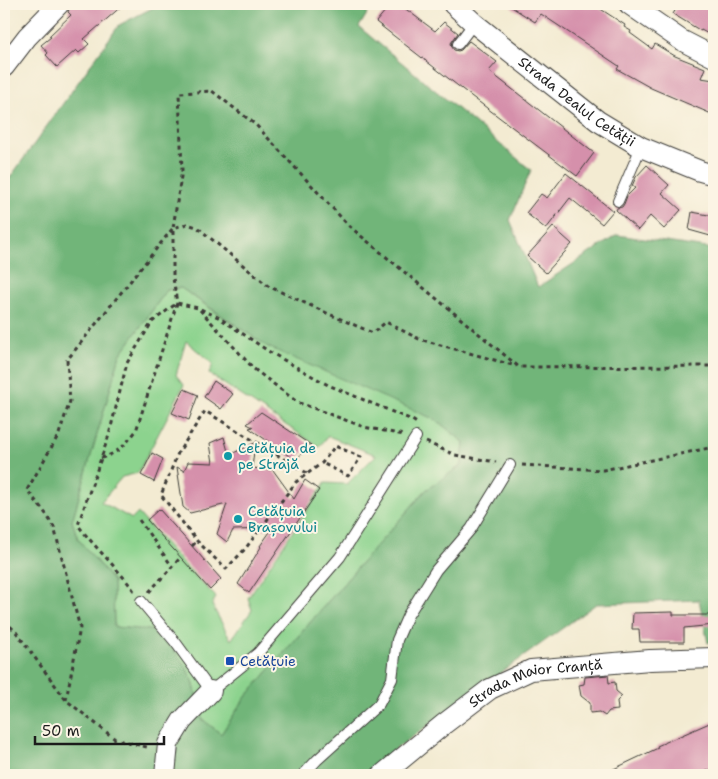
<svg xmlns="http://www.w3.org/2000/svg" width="718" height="779" viewBox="0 0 718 779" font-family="'Shantell Sans',sans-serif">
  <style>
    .green { fill: #8cd38e; stroke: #547855; fill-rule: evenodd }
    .forest { fill: #71b579; stroke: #46684a; fill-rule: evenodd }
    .building { fill: #d590ab }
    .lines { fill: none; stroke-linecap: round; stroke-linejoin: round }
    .service-casing { stroke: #3c3b37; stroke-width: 12 }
    .minor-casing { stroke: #3c3b37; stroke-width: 22 }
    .path { stroke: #3c3b37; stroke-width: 3; stroke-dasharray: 4 4; stroke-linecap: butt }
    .service { stroke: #fff; stroke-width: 10 }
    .minor { stroke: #fff; stroke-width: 20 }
    .culture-dot { fill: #0f9aa8; stroke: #fcf5e5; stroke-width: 2 }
    .transit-dot { fill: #1a4fb4; stroke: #fcf5e5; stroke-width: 2 }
    .labels { text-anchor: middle; stroke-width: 4; stroke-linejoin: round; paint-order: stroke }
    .street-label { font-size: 14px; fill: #1c1c1c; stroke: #fcf5e5 }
    .culture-label { font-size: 14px; fill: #0d838f; stroke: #fcf5e5; text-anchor: start }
    .transit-label { font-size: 14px; fill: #164399; stroke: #fcf5e5; text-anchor: start }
  </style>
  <rect width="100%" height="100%" fill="#fcf5e5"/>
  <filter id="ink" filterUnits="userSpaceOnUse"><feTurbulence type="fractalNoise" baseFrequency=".02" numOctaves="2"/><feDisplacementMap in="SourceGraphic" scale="10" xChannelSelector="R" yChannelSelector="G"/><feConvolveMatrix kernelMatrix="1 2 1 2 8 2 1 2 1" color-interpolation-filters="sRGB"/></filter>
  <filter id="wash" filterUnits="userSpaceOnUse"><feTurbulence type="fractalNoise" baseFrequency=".0096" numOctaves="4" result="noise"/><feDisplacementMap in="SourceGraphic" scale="20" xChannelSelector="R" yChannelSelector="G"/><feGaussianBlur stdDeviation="1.12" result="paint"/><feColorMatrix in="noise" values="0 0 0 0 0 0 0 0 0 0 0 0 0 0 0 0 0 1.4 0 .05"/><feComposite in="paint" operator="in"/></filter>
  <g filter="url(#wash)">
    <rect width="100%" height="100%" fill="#f3ebd2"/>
    <path class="green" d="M 181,288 L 231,323 L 436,420 L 464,442 L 462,465 L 426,490 L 357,568 L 245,698 L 221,734 L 202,719 L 193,681 L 159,631 L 114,627 L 113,581 L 78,539 L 72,521 L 120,355 L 167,290 ZM 186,341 L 213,364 L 209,374 L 319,447 L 328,436 L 376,455 L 347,484 L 325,483 L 248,598 L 252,610 L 231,640 L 212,605 L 216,597 L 179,559 L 138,513 L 132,519 L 101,502 L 122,477 L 138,473 L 184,385 L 176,375 Z"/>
    <path class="forest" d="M 160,4 L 373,4 L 359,27 L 531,170 L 510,220 L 538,287 L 617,235 L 714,249 L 714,641 L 708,643 L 699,600 L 596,604 L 390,753 L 362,775 L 4,775 L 4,186 L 119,25 ZM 181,288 L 268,347 L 436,420 L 464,442 L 462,465 L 426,490 L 357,568 L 245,698 L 221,734 L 202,719 L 193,681 L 185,665 L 159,631 L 114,627 L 113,581 L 78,539 L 72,521 L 120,355 L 167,290 Z"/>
    <g id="blocks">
      <path class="building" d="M 71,4 L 124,4 L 84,39 L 89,44 L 79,53 L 76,50 L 57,67 L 46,55 L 48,53 L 41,45 L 51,37 L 49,36 L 71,15 L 68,12 L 70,7 Z
        M 391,4 L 399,4 L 435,31 L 444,22 L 458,33 L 451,43 L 452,47 L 454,50 L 458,51 L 461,50 L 469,41 L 497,62 L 489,71 L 594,153 L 577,176 L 471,96 L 376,22 Z
        M 507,4 L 593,4 L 625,25 L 624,27 L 631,31 L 630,33 L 652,49 L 655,44 L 675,56 L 705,68 L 701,78 L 714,80 L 714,115 L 651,88 L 617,69 L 619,66 L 541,14 L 535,22 Z
        M 679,4 L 714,4 L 714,37 L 701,30 L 701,31 L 673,14 Z
        M 647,165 L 669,185 L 662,193 L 681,210 L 664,229 L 650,216 L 638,230 L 616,210 L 617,208 L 622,207 L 624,204 L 627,196 L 635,188 L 632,186 L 636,177 Z
        M 566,173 L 613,211 L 602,224 L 570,198 L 546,229 L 526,213 L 541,194 L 547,198 Z
        M 692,212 L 714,216 L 714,237 L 689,230 Z
        M 553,227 L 572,244 L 546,273 L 527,256 Z
        M 214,381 L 233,394 L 221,409 L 204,397 Z
        M 184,389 L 198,395 L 189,420 L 172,413 Z
        M 261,412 L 311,445 L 295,460 L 249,428 L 253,427 L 247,424 Z
        M 224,437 L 229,455 L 255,443 L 252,468 L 273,470 L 294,499 L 305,480 L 319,490 L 249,593 L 238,584 L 261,547 L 260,546 L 272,529 L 233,530 L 227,542 L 217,534 L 227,504 L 190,513 L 183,507 L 177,467 L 184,471 L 188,462 L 213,463 L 210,443 Z
        M 152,453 L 163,459 L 154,482 L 141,475 Z
        M 159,509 L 221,579 L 210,590 L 147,520 Z
        M 673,612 L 673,615 L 714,615 L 714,625 L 684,628 L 684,642 L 640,642 L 639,629 L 632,629 L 633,613 Z
        M 608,675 L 609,683 L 615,682 L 616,691 L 622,696 L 617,701 L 618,710 L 609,711 L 605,716 L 599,712 L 590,713 L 590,703 L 581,696 L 579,685 L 584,684 L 585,677 Z
        M 714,721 L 714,768 L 697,775 L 601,775 L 658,748 L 657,746 Z"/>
    </g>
  </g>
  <g filter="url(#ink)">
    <use href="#blocks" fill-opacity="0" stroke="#3c3b37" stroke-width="1"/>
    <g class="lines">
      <defs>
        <path id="service" d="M 458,44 L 474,23
          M 618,201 L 641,147
          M 141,601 L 176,643 L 211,691 L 258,653 L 340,557 L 416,437
          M 303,775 L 317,760 L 379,704 L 392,679 L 397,640 L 408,615 L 436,570 L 471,529 L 510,465"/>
        <g id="minor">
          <path id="s1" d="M 453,4 L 474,23 L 598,121 L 641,147 L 700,171 L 714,175"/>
          <path d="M 629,4 L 681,40 L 714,57"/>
          <path d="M 4,67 L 27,37 L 59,4"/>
          <path d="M 165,775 L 168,744 L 182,721 L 211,691"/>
          <path id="s2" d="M 382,775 L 444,724 L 490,689 L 531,670 L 650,660 L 714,658"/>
        </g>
      </defs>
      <use href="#service" class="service-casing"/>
      <use href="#minor" class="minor-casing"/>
      <path class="path" d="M 200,310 L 254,369 L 297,402 L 364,427 L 404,435
        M 426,442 L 455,455 L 496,462
        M 101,458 C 119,453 125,445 136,431 L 177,303 L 173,278 L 173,228 L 182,170 L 179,93 L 212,91 L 256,125 L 349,226 L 519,367 L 714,366
        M 522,465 L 603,470 L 714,447
        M 307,473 L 205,411 L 178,453 L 161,495 L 197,541 L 226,569 L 245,549 L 296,482 L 322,463 L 335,446 L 361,457 L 348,476 L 322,463
        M 139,520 L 172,566
        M 192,546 L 197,541
        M 134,591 C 117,567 95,548 78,525 L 109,435 L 127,363 L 152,322 L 177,303 L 198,308 L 218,317 L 268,351 L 328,385 L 412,420 L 418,424
        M 149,592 L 181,557
        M 4,630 L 7,626 L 11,627 L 16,632 L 66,700 L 115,739 L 147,747 L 149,750
        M 66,700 L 80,628 L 54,527 L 46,514 L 27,490 L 59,434 L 70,401 L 67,360 L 173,228 L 187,224 L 197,227 L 268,286 L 329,314 L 373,333 L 386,322 L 419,339 L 516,366"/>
      <use href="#service" class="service"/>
      <use href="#minor" class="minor"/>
    </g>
  </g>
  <g class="culture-dot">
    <circle cx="228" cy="456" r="5"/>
    <circle cx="238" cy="519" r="5"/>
  </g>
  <rect class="transit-dot" x="225" y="656" width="10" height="10" rx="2.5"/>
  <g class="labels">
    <g class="street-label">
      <text dy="5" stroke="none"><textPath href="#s1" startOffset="158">Strada Dealul Cetății</textPath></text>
      <text dy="5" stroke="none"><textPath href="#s2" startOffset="184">Strada Maior Cranță</textPath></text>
    </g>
    <g class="culture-label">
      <text x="238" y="453">Cetățuia de<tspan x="238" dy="16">pe Strajă</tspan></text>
      <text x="248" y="516">Cetățuia<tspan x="248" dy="16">Brașovului</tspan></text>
    </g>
    <g class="transit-label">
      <text x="240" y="666">Cetățuie</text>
    </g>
  </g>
  <rect width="718" height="779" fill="none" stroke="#fcf5e5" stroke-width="20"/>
  <path d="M35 736v8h129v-8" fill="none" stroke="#1c1c1c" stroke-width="2.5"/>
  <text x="42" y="736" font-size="15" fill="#1c1c1c" stroke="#fcf5e5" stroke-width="4" paint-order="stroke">50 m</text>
</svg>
